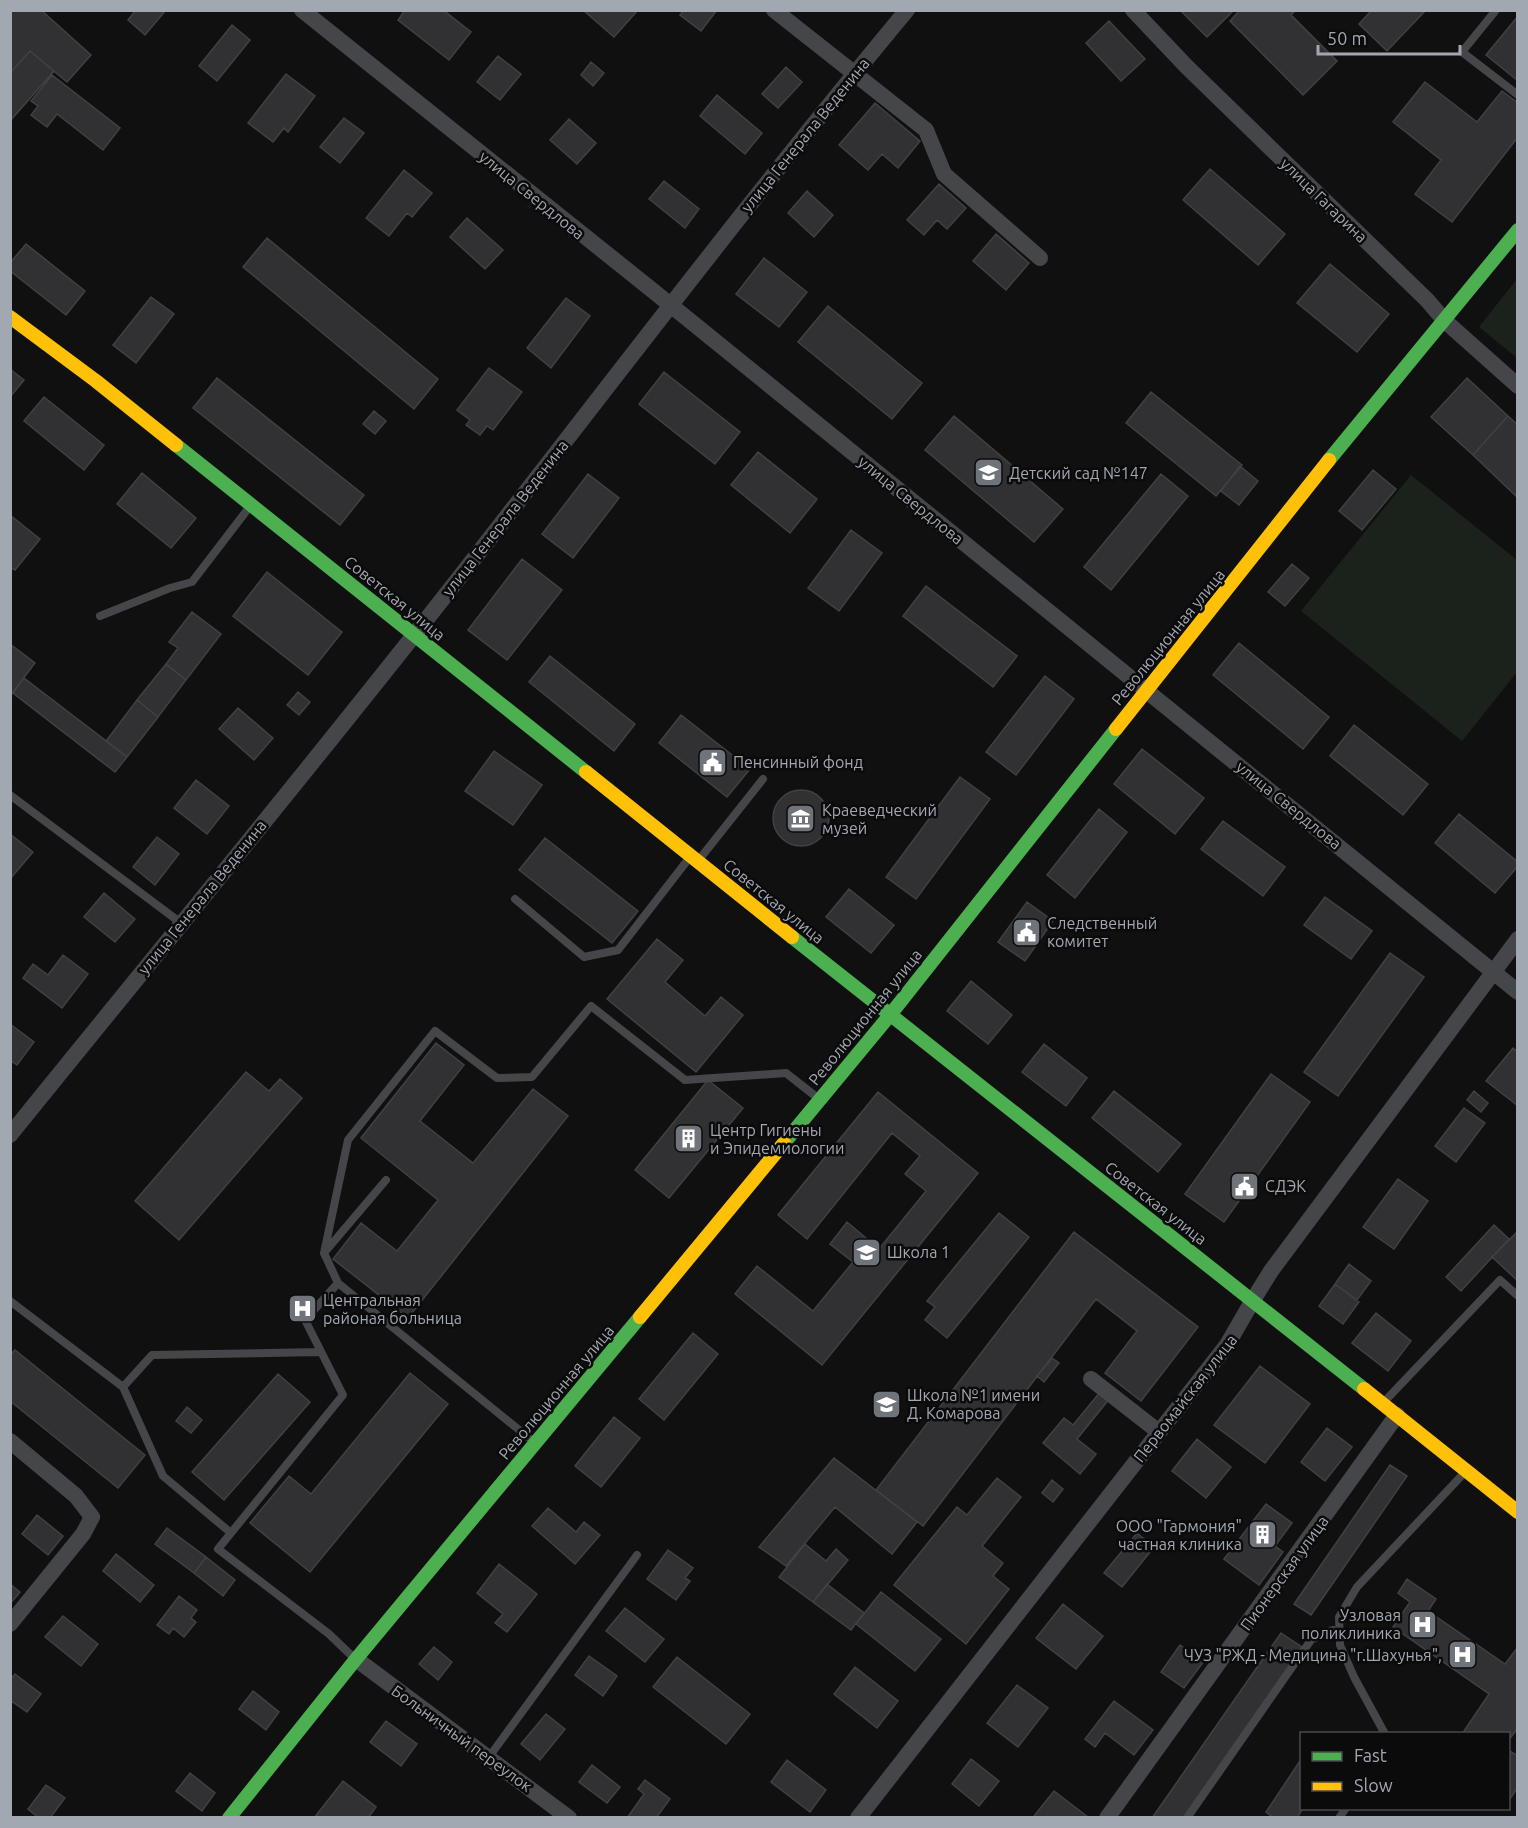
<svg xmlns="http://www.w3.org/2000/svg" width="1528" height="1828" viewBox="0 0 1528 1828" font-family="Ubuntu,sans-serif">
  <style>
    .green { fill: #1b211b }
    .building { fill: #313133; stroke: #404144; stroke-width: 1.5 }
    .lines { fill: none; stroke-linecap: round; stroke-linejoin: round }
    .lane { stroke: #454649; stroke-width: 8 }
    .street { stroke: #454649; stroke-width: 16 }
    .fast { stroke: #4caf50; stroke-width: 14 }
    .slow { stroke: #ffc107; stroke-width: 14 }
    .labels { text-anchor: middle; stroke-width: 5; stroke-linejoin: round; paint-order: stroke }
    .street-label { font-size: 16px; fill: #a2a8b2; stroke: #0b0b0c }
    .poi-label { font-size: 16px; fill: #a2a8b2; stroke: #0b0b0c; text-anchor: start }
  </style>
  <rect width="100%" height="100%" fill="#101011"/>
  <path class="green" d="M 1517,279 L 1517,358 L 1479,327 Z
    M 1411,475 L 1517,560 L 1517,672 L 1462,741 L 1301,611 Z"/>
  <path class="building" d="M 10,10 L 41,10 L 91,55 L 67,82 L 30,51 L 10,73 Z
    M 136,10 L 166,10 L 145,35 L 128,20 Z
    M 405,10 L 443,10 L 471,32 L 449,60 L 398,20 Z
    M 583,10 L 638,10 L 614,37 Z
    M 684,10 L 717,10 L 701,31 L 680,15 Z
    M 1180,10 L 1234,10 L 1207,37 Z
    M 1240,10 L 1296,10 L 1291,15 L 1337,61 L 1303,95 L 1230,21 Z
    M 1372,10 L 1426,10 L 1387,51 L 1359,24 Z
    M 1518,16 L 1518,81 L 1486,55 Z
    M 1109,21 L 1145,59 L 1121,81 L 1086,43 Z
    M 232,25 L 250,40 L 217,81 L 199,66 Z
    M 30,51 L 54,71 L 10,121 L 10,73 Z
    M 498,56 L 521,74 L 500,100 L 477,82 Z
    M 591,62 L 604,73 L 593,86 L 581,75 Z
    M 786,67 L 802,82 L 778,108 L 762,94 Z
    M 286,74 L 315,96 L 288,132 L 284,128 L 273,142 L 248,123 Z
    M 52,75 L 120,128 L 103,150 L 57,114 L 47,127 L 31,115 L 38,106 L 31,101 Z
    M 1425,82 L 1477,122 L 1502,91 L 1518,103 L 1518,137 L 1452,222 L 1415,194 L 1441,160 L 1393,122 Z
    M 717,95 L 762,133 L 745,154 L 700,116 Z
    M 875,103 L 920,141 L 898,168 L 882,154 L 868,170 L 839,145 Z
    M 344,118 L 364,133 L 340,163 L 320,147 Z
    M 569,119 L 596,143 L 577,164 L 550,140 Z
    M 1210,169 L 1285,234 L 1258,265 L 1183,200 Z
    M 404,170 L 432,193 L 412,217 L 407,213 L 389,236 L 366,218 Z
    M 664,181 L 699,209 L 685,228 L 649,199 Z
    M 939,184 L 966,208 L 947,229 L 937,220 L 924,235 L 907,220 Z
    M 807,191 L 833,215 L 814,237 L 788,213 Z
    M 467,218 L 503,250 L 485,269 L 450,237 Z
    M 996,234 L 1029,263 L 1006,290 L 973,261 Z
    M 267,238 L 438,379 L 414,409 L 243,267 Z
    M 26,244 L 85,291 L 66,315 L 10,271 L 10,263 Z
    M 764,258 L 807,292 L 779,327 L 736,294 Z
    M 1330,264 L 1389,314 L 1357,352 L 1297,303 Z
    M 151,297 L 174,314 L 136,363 L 113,345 Z
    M 566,298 L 590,316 L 551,368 L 527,348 Z
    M 828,306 L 922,383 L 892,419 L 798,342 Z
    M 489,368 L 522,392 L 493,430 L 487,426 L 480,435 L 466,425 L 470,420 L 457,410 Z
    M 10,369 L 24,380 L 10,397 Z
    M 664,372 L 740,432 L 715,464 L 639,404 Z
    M 217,378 L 364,495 L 340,525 L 193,408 Z
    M 1467,378 L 1508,416 L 1473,455 L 1431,417 Z
    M 1151,392 L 1242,465 L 1216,496 L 1126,423 Z
    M 44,397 L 104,445 L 84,470 L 24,421 Z
    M 374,411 L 386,421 L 375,434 L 363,424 Z
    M 954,416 L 1063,509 L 1034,542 L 925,450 Z
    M 1508,416 L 1518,425 L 1518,498 L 1473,455 Z
    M 758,452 L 817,499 L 790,533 L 731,485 Z
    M 1240,466 L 1258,481 L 1239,505 L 1221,491 Z
    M 1373,470 L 1396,489 L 1362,530 L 1339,511 Z
    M 142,473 L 196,518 L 171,548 L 117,504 Z
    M 588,474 L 619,498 L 573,558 L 542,534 Z
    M 1161,474 L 1188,496 L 1111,590 L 1084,567 Z
    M 10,515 L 40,539 L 15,570 L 10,567 Z
    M 851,530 L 882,553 L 839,611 L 808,588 Z
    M 522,559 L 562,590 L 507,660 L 468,630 Z
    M 1292,564 L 1309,578 L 1285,606 L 1268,592 Z
    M 267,572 L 342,632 L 308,675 L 233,616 Z
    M 926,586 L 1017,656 L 993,687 L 903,616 Z
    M 192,612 L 221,634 L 186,680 L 166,664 L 178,648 L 169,642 Z
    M 1239,643 L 1329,717 L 1303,749 L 1213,675 Z
    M 10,644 L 35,663 L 10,696 Z
    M 550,656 L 635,724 L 614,751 L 529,682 Z
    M 166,664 L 186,680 L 158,717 L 137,700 Z
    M 1045,676 L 1074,699 L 1016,775 L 986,752 Z
    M 24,678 L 127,757 L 115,772 L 13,693 Z
    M 298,692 L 310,702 L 299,715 L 287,705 Z
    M 137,700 L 158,717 L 127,757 L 106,741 Z
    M 238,708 L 273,738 L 254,760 L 219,729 Z
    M 681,715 L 750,769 L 727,797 L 659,743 Z
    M 1354,725 L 1428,784 L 1403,815 L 1330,756 Z
    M 1142,749 L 1204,798 L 1175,834 L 1114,784 Z
    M 494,751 L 542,785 L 513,825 L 465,791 Z
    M 960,777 L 990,799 L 916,899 L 886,877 Z
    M 196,780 L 229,806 L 207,834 L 174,808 Z
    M773 818a28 28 0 1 1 56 0a28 28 0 1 1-56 0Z
    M 1099,809 L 1127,832 L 1075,898 L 1047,875 Z
    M 1459,814 L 1518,862 L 1518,866 L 1495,893 L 1435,843 Z
    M 1223,821 L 1285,867 L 1263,896 L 1201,849 Z
    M 10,834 L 33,852 L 10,879 Z
    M 157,837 L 179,854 L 155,885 L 133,867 Z
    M 545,838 L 638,911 L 612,943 L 519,870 Z
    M 849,889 L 894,925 L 871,953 L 826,917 Z
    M 104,893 L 135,919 L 115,942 L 84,917 Z
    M 1325,897 L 1372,931 L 1351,959 L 1304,925 Z
    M 1027,902 L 1053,921 L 1025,961 L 998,942 Z
    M 657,939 L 683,960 L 665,982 L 705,1016 L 721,997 L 743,1015 L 696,1072 L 607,999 Z
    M 1390,953 L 1424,977 L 1338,1096 L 1304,1072 Z
    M 63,955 L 88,974 L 62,1008 L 23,978 L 33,964 L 48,975 Z
    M 971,981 L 1012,1015 L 988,1044 L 947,1011 Z
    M 10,1024 L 34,1042 L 17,1065 L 10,1060 Z
    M 436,1043 L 464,1065 L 420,1121 L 473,1163 L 533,1089 L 568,1116 L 408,1318 L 333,1259 L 361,1223 L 397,1251 L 438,1200 L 361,1138 Z
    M 1044,1044 L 1087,1078 L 1066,1106 L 1022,1072 Z
    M 1513,1048 L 1518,1052 L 1518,1106 L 1486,1081 Z
    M 246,1072 L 269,1091 L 280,1079 L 302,1098 L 179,1240 L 135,1201 Z
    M 1271,1074 L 1310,1102 L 1224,1222 L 1185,1194 Z
    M 708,1080 L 743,1108 L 669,1198 L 635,1170 Z
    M 1114,1091 L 1181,1144 L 1158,1172 L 1092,1118 Z
    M 1474,1091 L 1488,1103 L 1481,1112 L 1467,1100 Z
    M 878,1092 L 978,1173 L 822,1365 L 735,1294 L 757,1266 L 813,1311 L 853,1262 L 830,1244 L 847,1222 L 879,1249 L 926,1191 L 905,1174 L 920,1156 L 892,1133 L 807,1239 L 778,1215 Z
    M 1464,1108 L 1485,1123 L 1456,1162 L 1435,1146 Z
    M 1398,1179 L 1428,1201 L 1394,1249 L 1363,1227 Z
    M 999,1213 L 1029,1237 L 947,1338 L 925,1320 L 935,1307 L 927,1301 Z
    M 1494,1225 L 1509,1239 L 1461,1291 L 1446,1277 Z
    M 1518,1231 L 1518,1281 L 1492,1257 Z
    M 1074,1232 L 1198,1327 L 1141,1401 L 1105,1373 L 1137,1331 L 1096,1299 L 923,1526 L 876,1490 Z
    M 1349,1264 L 1371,1281 L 1357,1300 L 1335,1284 Z
    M 1335,1284 L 1359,1302 L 1343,1324 L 1319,1306 Z
    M 1376,1313 L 1411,1341 L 1388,1371 L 1352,1343 Z
    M 693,1333 L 718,1354 L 664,1420 L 639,1399 Z
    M 15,1350 L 145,1455 L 118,1488 L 10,1401 L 10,1355 Z
    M 1052,1358 L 1059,1363 L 1044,1382 L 1037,1376 Z
    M 1260,1366 L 1310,1404 L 1265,1463 L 1214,1425 Z
    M 410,1373 L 448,1404 L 310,1572 L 250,1523 L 289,1476 L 311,1494 Z
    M 278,1374 L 310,1402 L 224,1500 L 192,1472 Z
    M 1101,1391 L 1110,1398 L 1077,1439 L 1096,1454 L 1080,1474 L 1043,1443 L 1064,1418 L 1073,1425 Z
    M 187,1407 L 202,1420 L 191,1433 L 176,1421 Z
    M 614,1417 L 640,1438 L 601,1487 L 575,1466 Z
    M 1327,1428 L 1352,1447 L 1325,1481 L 1301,1462 Z
    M 1197,1439 L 1231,1467 L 1206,1498 L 1172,1471 Z
    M 834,1458 L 917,1522 L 892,1554 L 835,1507 L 786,1566 L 759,1547 Z
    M 1390,1465 L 1407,1476 L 1311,1615 L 1294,1604 Z
    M 997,1478 L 1021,1497 L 982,1546 L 1003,1563 L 993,1576 L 1009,1589 L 966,1644 L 894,1585 L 957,1507 L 967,1515 Z
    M 1052,1480 L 1063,1489 L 1053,1502 L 1042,1493 Z
    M 1266,1504 L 1292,1523 L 1275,1546 L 1283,1552 L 1259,1585 L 1224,1559 Z
    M 548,1508 L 576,1532 L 584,1522 L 600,1535 L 575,1564 L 532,1526 Z
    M 37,1515 L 63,1536 L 48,1555 L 22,1534 Z
    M 167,1528 L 206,1557 L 194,1573 L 155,1544 Z
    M 1137,1533 L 1154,1547 L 1122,1587 L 1104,1573 Z
    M 805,1544 L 826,1561 L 836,1549 L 848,1560 L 813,1602 L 779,1577 Z
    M 668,1550 L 693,1568 L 685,1578 L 690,1581 L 676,1600 L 647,1579 Z
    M 116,1554 L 154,1585 L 140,1602 L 103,1571 Z
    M 206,1557 L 235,1580 L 223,1596 L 194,1573 Z
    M 499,1564 L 537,1594 L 507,1632 L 495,1623 L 503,1614 L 477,1593 Z
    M 1407,1579 L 1436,1599 L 1428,1611 L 1505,1664 L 1518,1647 L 1518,1728 L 1508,1741 L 1508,1734 L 1462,1734 L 1489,1694 L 1393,1627 L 1410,1602 L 1398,1593 Z
    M 10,1584 L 20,1592 L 10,1604 Z
    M 827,1584 L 864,1613 L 851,1630 L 813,1602 Z
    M 881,1592 L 941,1639 L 915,1671 L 856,1624 Z
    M 179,1596 L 197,1610 L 191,1618 L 196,1622 L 184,1637 L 173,1628 L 169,1634 L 157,1625 Z
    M 1063,1604 L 1103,1636 L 1076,1669 L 1036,1638 Z
    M 625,1608 L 664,1639 L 645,1662 L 606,1631 Z
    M 63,1616 L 98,1644 L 81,1666 L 45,1637 Z
    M 1281,1633 L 1302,1647 L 1183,1818 L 1152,1818 Z
    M 1180,1645 L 1204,1661 L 1184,1688 L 1161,1672 Z
    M 434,1647 L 452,1662 L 438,1680 L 419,1664 Z
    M 589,1656 L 617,1676 L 603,1696 L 575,1675 Z
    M 677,1657 L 750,1714 L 726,1744 L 653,1687 Z
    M 855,1667 L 898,1701 L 877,1728 L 834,1694 Z
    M 15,1674 L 41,1694 L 27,1712 L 10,1700 L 10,1680 Z
    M 1017,1685 L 1048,1708 L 1018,1747 L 987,1723 Z
    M 253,1691 L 279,1712 L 266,1730 L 239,1709 Z
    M 1114,1701 L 1153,1730 L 1134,1755 L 1105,1733 L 1095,1747 L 1085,1739 Z
    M 546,1714 L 565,1729 L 540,1760 L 521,1744 Z
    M 386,1721 L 417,1744 L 401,1766 L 370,1742 Z
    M 1508,1750 L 1518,1756 L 1518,1787 L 1510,1799 Z
    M 1302,1758 L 1303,1808 L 1297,1818 L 1274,1818 L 1266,1812 Z
    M 971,1759 L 999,1781 L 979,1806 L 952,1784 Z
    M 787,1760 L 826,1790 L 810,1812 L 771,1782 Z
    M 592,1765 L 620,1787 L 607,1803 L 579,1782 Z
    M 190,1773 L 215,1793 L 202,1811 L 176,1791 Z
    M 645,1780 L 670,1799 L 656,1818 L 627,1818 L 644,1794 L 638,1789 Z
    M 343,1781 L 376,1807 L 368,1818 L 314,1818 Z
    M 46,1785 L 65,1798 L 50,1818 L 39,1818 L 28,1809 Z
    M 1054,1791 L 1088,1817 L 1088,1818 L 1037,1818 L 1034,1816 Z"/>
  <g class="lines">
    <path class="lane" d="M 1496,10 L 1462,52 L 1518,95
      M 100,616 L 170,588 L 192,582 L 251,505
      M 10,795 L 181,923
      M 698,861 L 763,779
      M 515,899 L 584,957 L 618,950 L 690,857
      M 324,1253 L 348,1140 L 435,1031 L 497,1078 L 532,1077 L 591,1006 L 685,1080 L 786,1073 L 819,1099
      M 338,1283 L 324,1253 L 386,1180
      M 10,1301 L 123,1387 L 163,1476 L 231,1533
      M 123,1387 L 152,1355 L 321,1352
      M 1383,1403 L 1500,1280 L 1518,1296
      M 355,1659 L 329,1634 L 218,1549 L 343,1395 L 305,1320 L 338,1283 L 534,1442
      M 1385,1734 L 1354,1677 L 1340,1645 L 1339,1617 L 1357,1587 L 1466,1471
      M 489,1757 L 637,1555
      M 1187,1818 L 1311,1640 L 1332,1630 L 1340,1631
      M 1339,1818 L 1346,1808"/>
    <path class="street" d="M 302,10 L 652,290 L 1518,992
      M 774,10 L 926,130 L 944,174 L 1040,258
      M 1133,10 L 1186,66 L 1427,300 L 1445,321 L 1518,386
      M 10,1135 C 153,958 297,784 437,606 C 593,407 745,205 907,10
      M 1091,1379 L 1159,1432
      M 10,1441 L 76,1496 L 92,1517 L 83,1534 L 10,1624
      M 356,1659 L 569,1818
      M 858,1818 L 1227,1345 L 1253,1300 L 1271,1271 L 1518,939
      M 1107,1818 L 1397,1415"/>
    <path class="fast" d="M 176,445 L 586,772
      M 1329,460 L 1518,230
      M 792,937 L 1364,1389
      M 784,1143 L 890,1015 L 1116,729
      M 229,1818 L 356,1659 L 640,1317"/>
    <path class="slow" d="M 10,317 L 96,381 L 176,445
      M 1116,729 L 1329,460
      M 586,772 L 792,937
      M 640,1317 L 784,1143
      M 1364,1389 L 1518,1512"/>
  </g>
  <defs>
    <symbol id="school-square" viewBox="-11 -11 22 22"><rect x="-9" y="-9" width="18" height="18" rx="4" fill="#6f737a" stroke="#0b0b0c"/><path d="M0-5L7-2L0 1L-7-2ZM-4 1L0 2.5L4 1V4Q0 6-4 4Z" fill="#fff"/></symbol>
    <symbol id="civic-square" viewBox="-11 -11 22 22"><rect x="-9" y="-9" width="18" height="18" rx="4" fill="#6f737a" stroke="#0b0b0c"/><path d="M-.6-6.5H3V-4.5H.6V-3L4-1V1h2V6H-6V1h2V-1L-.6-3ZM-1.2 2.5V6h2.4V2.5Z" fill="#fff"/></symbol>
    <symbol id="museum-square" viewBox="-11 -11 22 22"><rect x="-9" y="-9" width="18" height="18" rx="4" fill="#6f737a" stroke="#0b0b0c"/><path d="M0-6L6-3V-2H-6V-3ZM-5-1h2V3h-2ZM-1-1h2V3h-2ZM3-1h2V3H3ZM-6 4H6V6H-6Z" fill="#fff"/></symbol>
    <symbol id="building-square" viewBox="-11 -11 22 22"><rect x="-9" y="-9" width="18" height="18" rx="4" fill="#6f737a" stroke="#0b0b0c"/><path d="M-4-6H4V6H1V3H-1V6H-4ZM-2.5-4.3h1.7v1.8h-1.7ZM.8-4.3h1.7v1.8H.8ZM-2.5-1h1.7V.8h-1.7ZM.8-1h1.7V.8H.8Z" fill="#fff"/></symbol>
    <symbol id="hospital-square" viewBox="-11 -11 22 22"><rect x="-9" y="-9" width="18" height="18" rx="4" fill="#6f737a" stroke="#0b0b0c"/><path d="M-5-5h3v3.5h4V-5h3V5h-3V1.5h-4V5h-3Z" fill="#fff"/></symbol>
  </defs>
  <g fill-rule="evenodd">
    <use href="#school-square" x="972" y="456" width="33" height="33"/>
    <use href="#civic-square" x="696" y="746" width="33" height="33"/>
    <use href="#museum-square" x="784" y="802" width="33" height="33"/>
    <use href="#civic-square" x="1010" y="916" width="33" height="33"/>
    <use href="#building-square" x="672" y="1122" width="33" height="33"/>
    <use href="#civic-square" x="1228" y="1170" width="33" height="33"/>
    <use href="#school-square" x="850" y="1236" width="33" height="33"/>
    <use href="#hospital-square" x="286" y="1292" width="33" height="33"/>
    <use href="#school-square" x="870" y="1388" width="33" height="33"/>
    <use href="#building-square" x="1246" y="1518" width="33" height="33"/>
    <use href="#hospital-square" x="1406" y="1608" width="33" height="33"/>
    <use href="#hospital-square" x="1446" y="1638" width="33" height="33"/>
  </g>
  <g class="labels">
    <g class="street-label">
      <text transform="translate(805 135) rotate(-51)" y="6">улица Генерала Веденина</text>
      <text transform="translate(532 195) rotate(39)" y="6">улица Свердлова</text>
      <text transform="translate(1324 200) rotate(44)" y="6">улица Гагарина</text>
      <text transform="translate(911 500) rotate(39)" y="6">улица Свердлова</text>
      <text transform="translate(505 518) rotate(-52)" y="6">улица Генерала Веденина</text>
      <text transform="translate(395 598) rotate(39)" y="6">Советская улица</text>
      <text transform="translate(1168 637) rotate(-51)" y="6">Революционная улица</text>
      <text transform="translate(1289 805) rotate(39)" y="6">улица Свердлова</text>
      <text transform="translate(202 897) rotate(-51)" y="6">улица Генерала Веденина</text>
      <text transform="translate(774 901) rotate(39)" y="6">Советская улица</text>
      <text transform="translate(865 1017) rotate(-51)" y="6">Революционная улица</text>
      <text transform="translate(1156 1203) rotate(38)" y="6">Советская улица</text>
      <text transform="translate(556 1392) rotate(-50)" y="6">Революционная улица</text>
      <text transform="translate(1185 1398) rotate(-52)" y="6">Первомайская улица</text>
      <text transform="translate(1284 1573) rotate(-54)" y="6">Пионерская улица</text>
      <text transform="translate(462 1738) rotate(36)" y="6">Больничный переулок</text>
    </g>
    <g class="poi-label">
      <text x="1009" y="479">Детский сад №147</text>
      <text x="733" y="768">Пенсинный фонд</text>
      <text x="822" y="816">Краеведческий<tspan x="822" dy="18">музей</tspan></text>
      <text x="1047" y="929">Следственный<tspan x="1047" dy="18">комитет</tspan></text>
      <text x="710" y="1136">Центр Гигиены<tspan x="710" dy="18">и Эпидемиологии</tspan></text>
      <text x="1265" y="1192">СДЭК</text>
      <text x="887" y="1258">Школа 1</text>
      <text x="323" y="1306">Центральная<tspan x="323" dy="18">районая больница</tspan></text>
      <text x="907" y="1401">Школа №1 имени<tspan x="907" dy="18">Д. Комарова</tspan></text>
      <text x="1242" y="1532" text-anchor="end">ООО "Гармония"<tspan x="1242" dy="18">частная клиника</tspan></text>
      <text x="1401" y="1621" text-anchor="end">Узловая<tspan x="1401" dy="18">поликлиника</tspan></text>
      <text x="1442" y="1661" text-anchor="end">ЧУЗ "РЖД - Медицина "г.Шахунья",</text>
    </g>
  </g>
  <rect width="1528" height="1828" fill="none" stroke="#a2a8b2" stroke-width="24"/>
  <rect x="1300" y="1732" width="210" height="78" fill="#0b0b0c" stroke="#474a4e" stroke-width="1.5"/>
  <rect x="1312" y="1752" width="30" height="9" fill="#4caf50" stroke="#474a4e" stroke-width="1.5"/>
  <text x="1354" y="1762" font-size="18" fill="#a2a8b2">Fast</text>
  <rect x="1312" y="1782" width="30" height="9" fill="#ffc107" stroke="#474a4e" stroke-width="1.5"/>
  <text x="1354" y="1792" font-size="18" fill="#a2a8b2">Slow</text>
  <path d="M1318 45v9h142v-9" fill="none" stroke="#a2a8b2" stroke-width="3"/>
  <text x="1327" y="45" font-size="18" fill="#a2a8b2" stroke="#0b0b0c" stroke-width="4.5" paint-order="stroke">50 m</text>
</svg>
